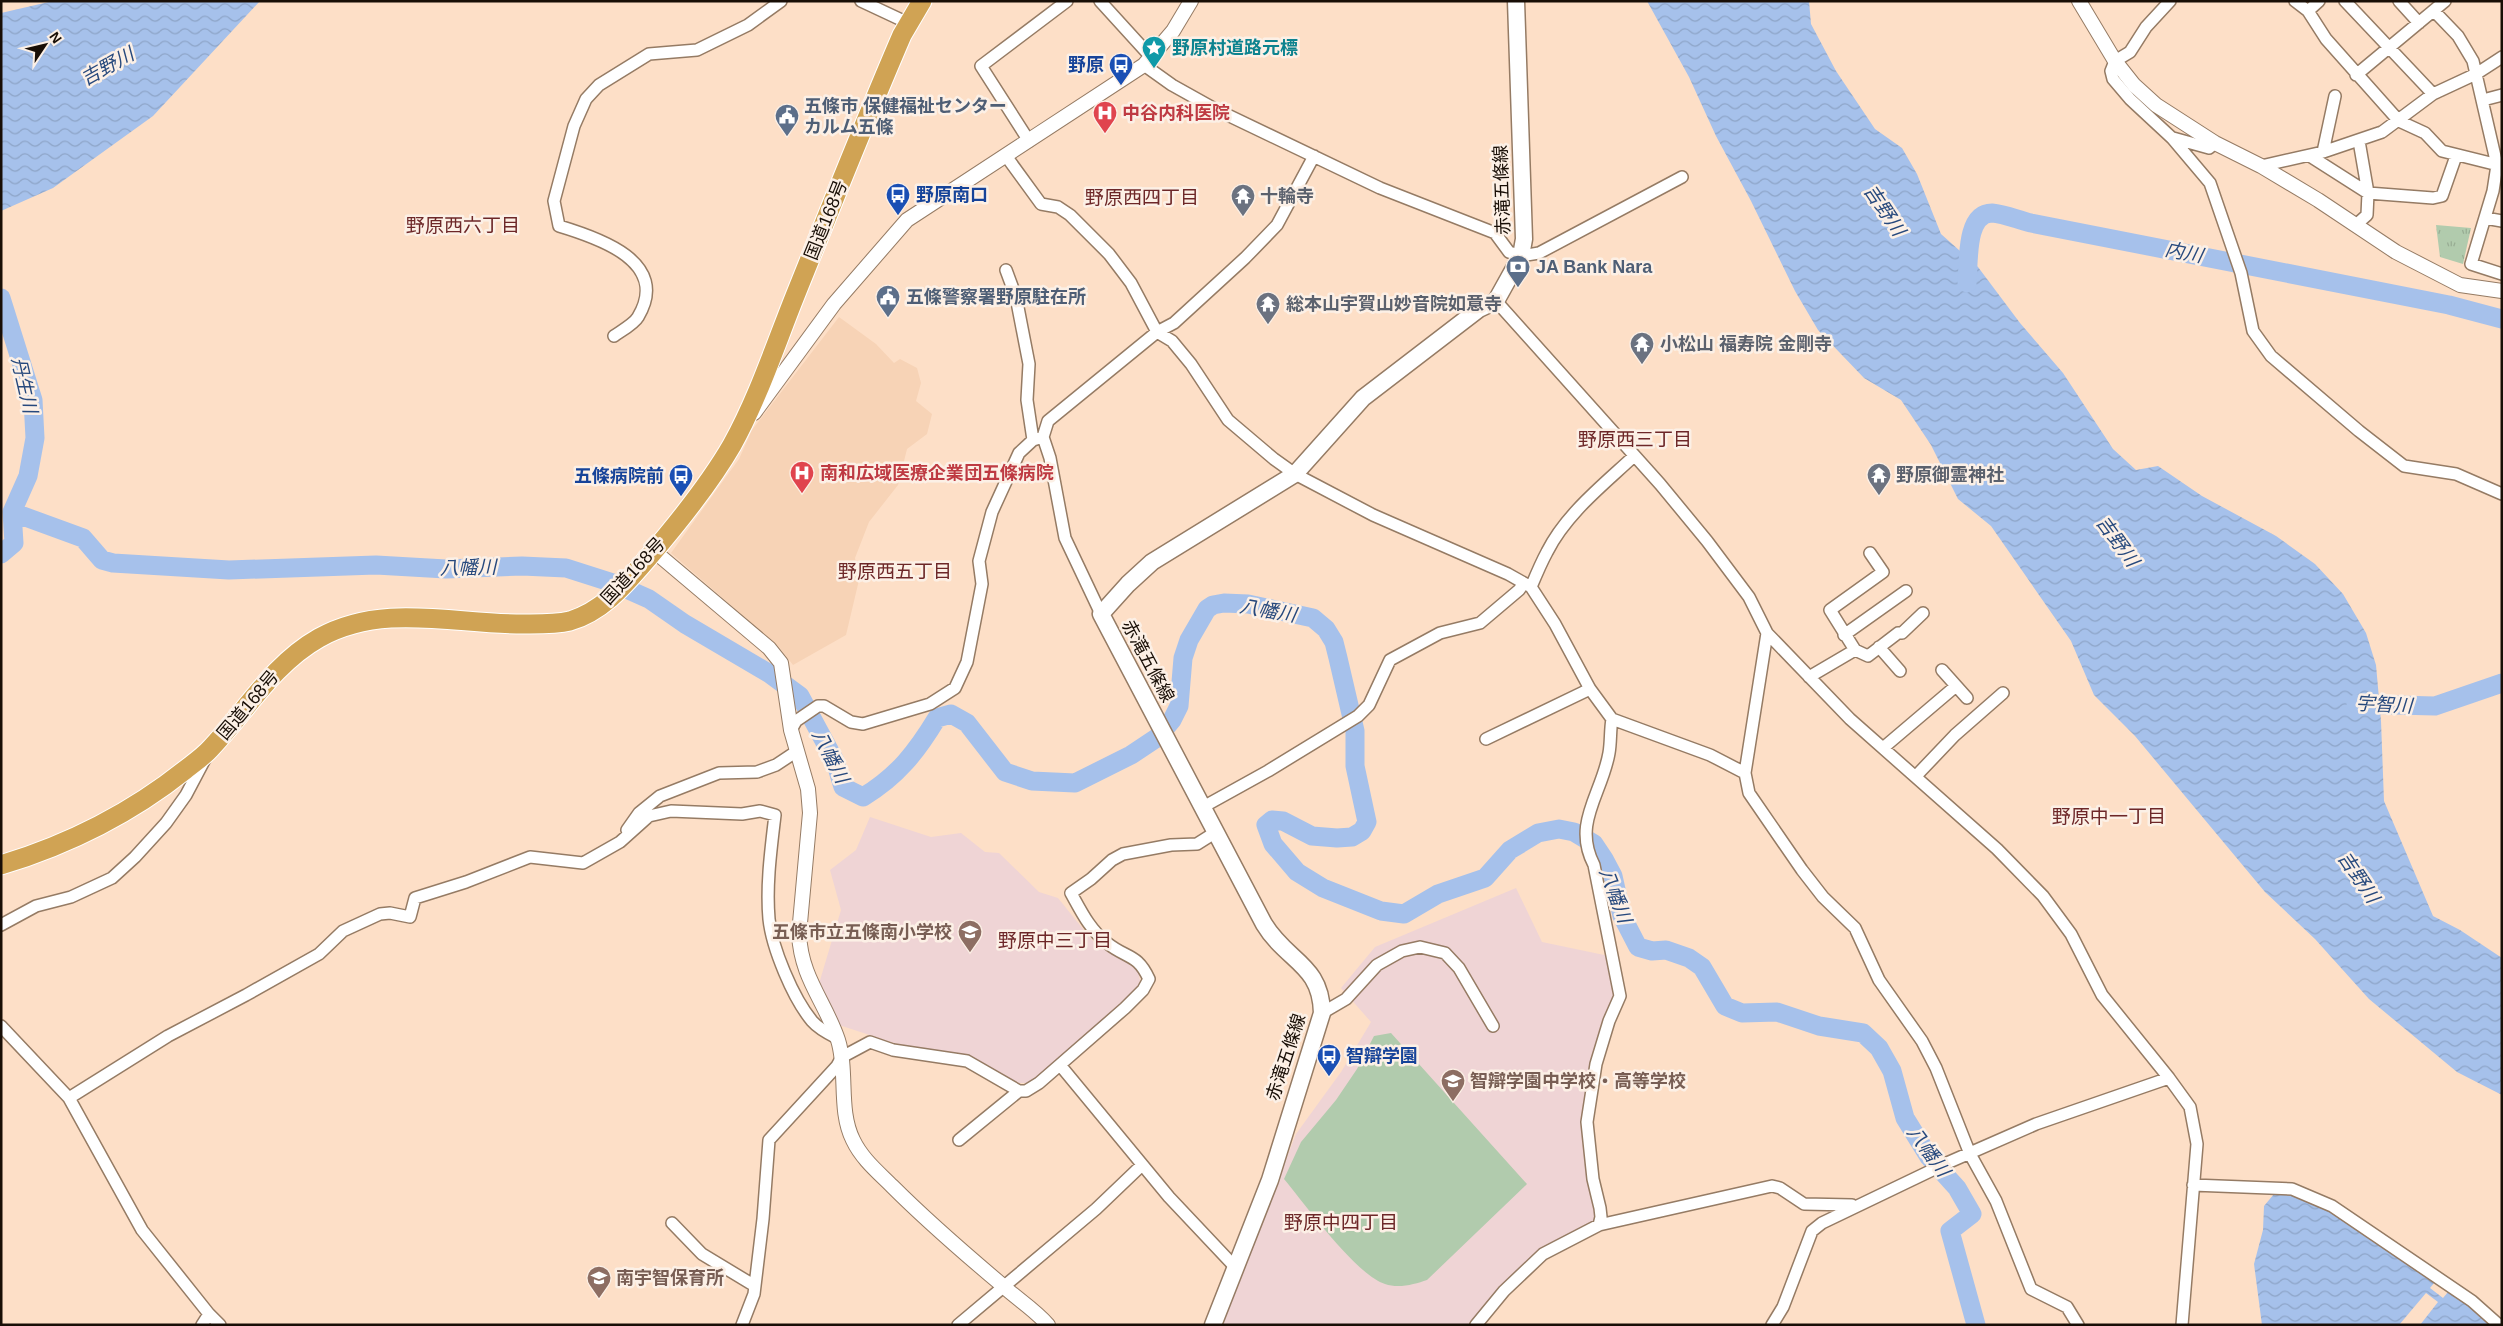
<svg xmlns="http://www.w3.org/2000/svg" width="2503" height="1326" viewBox="0 0 2503 1326" font-family="Helvetica,'Noto Sans JP',sans-serif">
  <style>
    .built { fill: #f7d3b6 }
    .education { fill: #efd4d5 }
    .grass { fill: #b1cbad }
    .park { fill: url(#park-tufts) }
    .water { fill: url(#water-waves) }
    .lines { fill: none; stroke-linecap: round; stroke-linejoin: round }
    .river { stroke: #a6c1eb; stroke-width: 19 }
    .minor-casing { stroke: #957b64; stroke-width: 14 }
    .tertiary-casing { stroke: #957b64; stroke-width: 16 }
    .secondary-casing { stroke: #957b64; stroke-width: 19 }
    .trunk-casing { stroke: #fff; stroke-width: 21 }
    .minor { stroke: #fff; stroke-width: 11 }
    .tertiary { stroke: #fff; stroke-width: 14 }
    .secondary { stroke: #fff; stroke-width: 16 }
    .trunk { stroke: #d0a354; stroke-width: 19 }
    .labels { text-anchor: middle; stroke-width: 5; stroke-linejoin: round; paint-order: stroke }
    .culture-label { font-size: 18px; font-weight: bold; fill: #0d838f; stroke: #fcf0e6; text-anchor: start }
    .transit-label { font-size: 18px; font-weight: bold; fill: #164399; stroke: #fcf0e6; text-anchor: end }
    .service-label { font-size: 18px; font-weight: bold; fill: #4e5e75; stroke: #fcf0e6; text-anchor: start }
    .health-label { font-size: 18px; font-weight: bold; fill: #be3a42; stroke: #fcf0e6; text-anchor: start }
    .street-label { font-size: 18px; fill: #180e06; stroke: #fcf0e6 }
    .worship-label { font-size: 18px; font-weight: bold; fill: #5b616d; stroke: #fcf0e6; text-anchor: start }
    .education-label { font-size: 18px; font-weight: bold; fill: #785e54; stroke: #fcf0e6; text-anchor: start }
    .water-label { font-size: 19px; font-style: italic; fill: #27497d; stroke: #fcf0e6 }
    .neighbourhood-label { font-size: 19px; fill: #6d2728; stroke: #fcf0e6 }
  </style>
  <defs>
    <pattern id="park-tufts" width="24" height="20" patternUnits="userSpaceOnUse" patternTransform="scale(1.25)"><rect width="24" height="20" fill="#b1cbad"/><path d="M3 7l-1-3M5 7V3M7 7l1-3M15 17l-1-3M17 17v-4M19 17l1-3" fill="none" stroke="#98ad93"/></pattern>
    <pattern id="water-waves" width="16" height="10" patternUnits="userSpaceOnUse" patternTransform="scale(1.25)"><rect width="16" height="10" fill="#a6c1eb"/><path d="M0 5q4-4 8 0t8 0" fill="none" stroke="#8ea5c8"/></pattern>
  </defs>
  <rect width="100%" height="100%" fill="#fddfc7"/>
  <path class="built" d="M 839,317 L 876,344 L 894,363 L 900,359 L 917,368 L 921,383 L 916,401 L 932,414 L 927,434 L 907,449 L 898,485 L 869,522 L 855,558 L 859,580 L 846,635 L 793,665 L 779,647 L 671,553 L 739,459 L 752,430 Z"/>
  <path class="education" d="M 870,817 L 931,837 L 961,833 L 985,852 L 999,853 L 1039,892 L 1058,898 L 1092,940 L 1138,970 L 1140,981 L 1137,990 L 1036,1079 L 1027,1083 L 1016,1083 L 976,1060 L 900,1045 L 839,1025 L 818,987 L 841,910 L 830,870 L 856,850 Z
    M 1516,888 L 1542,942 L 1609,956 L 1617,995 L 1584,1123 L 1583,1139 L 1597,1219 L 1539,1253 L 1495,1293 L 1470,1325 L 1221,1325 L 1296,1134 L 1341,1072 L 1371,1022 L 1341,988 L 1375,947 Z"/>
  <path class="grass" d="M 1391,1033 L 1527,1184 L 1427,1280 C 1415,1284 1399,1289 1385,1284 C 1356,1275 1305,1204 1284,1179 L 1301,1142 L 1336,1100 L 1357,1069 L 1374,1036 Z"/>
  <path class="park" d="M 2436,225 L 2471,228 L 2463,264 L 2440,257 Z"/>
  <path class="water" d="M 53,1 L 260,1 L 153,116 L 53,188 L 1,211 L 1,13 Z
    M 1647,1 L 1809,1 L 1811,24 L 1836,71 L 1875,129 L 1902,148 L 1917,174 L 1941,234 L 1978,267 L 2020,323 L 2063,373 L 2113,449 L 2136,470 L 2158,466 L 2202,496 L 2276,536 L 2315,564 L 2343,594 L 2366,633 L 2376,665 L 2381,721 L 2384,801 L 2433,916 L 2460,930 L 2502,958 L 2502,1095 L 2457,1072 L 2369,999 L 2315,939 L 2265,892 L 2135,736 L 2094,695 L 2071,641 L 1991,526 L 1958,499 L 1931,445 L 1901,400 L 1864,378 L 1818,330 L 1795,291 L 1751,201 L 1716,136 L 1689,77 Z
    M 2284,1192 L 2335,1213 L 2434,1283 L 2430,1288 L 2443,1298 L 2448,1292 L 2476,1311 L 2490,1325 L 2420,1325 L 2438,1302 L 2426,1293 L 2399,1325 L 2262,1325 L 2254,1264 L 2263,1230 L 2264,1206 L 2274,1194 Z"/>
  <g class="lines">
    <path class="river" d="M 1967,283 C 1969,263 1965,213 1992,213 C 2005,214 2018,220 2031,223 L 2449,305 L 2502,319
      M 1,298 L 33,400 L 35,438 L 28,476 L 12,512 L 14,543 L 1,554
      M 12,512 L 83,538 L 102,560 L 113,563 L 229,570 L 376,565 L 446,569 L 522,566 L 566,568 L 613,583 L 649,599 L 685,624 L 770,674 L 800,696 L 835,761 L 843,787 L 863,797 C 898,776 917,751 937,718 L 951,714 L 967,723 L 1005,772 L 1032,781 L 1075,783 L 1131,755 L 1158,737 L 1172,720 L 1179,706 L 1183,658 L 1189,640 L 1207,609 L 1213,605 L 1224,603 L 1248,604 L 1313,618 L 1326,629 L 1334,642 L 1338,658 L 1355,731 L 1355,766 L 1367,822 L 1362,831 L 1352,837 L 1337,838 L 1312,836 L 1283,821 L 1272,820 L 1266,825 L 1273,844 L 1297,872 L 1323,888 L 1381,911 L 1404,914 L 1438,894 L 1485,878 L 1510,850 L 1538,833 L 1559,829 L 1574,832 L 1594,844 L 1604,859 L 1613,876 L 1622,916 L 1638,947 L 1652,951 L 1666,950 L 1689,958 L 1702,967 L 1725,1006 L 1742,1013 L 1777,1012 L 1819,1026 L 1863,1033 L 1879,1048 L 1892,1071 L 1905,1118 L 1929,1157 L 1957,1188 L 1972,1214 L 1950,1231 L 1976,1325
      M 2356,704 L 2435,706 L 2502,683"/>
    <defs>
      <path id="minor" d="M 861,1 L 908,23
        M 1100,1 L 1151,57
        M 2170,1 L 2146,27 L 2130,52 L 2115,61 L 2111,71 L 2113,79 L 2130,99 L 2172,138 L 2210,183 L 2241,273 L 2253,331 L 2271,356 L 2359,431 L 2404,466 L 2456,474 L 2502,494
        M 2295,1 L 2308,11 L 2326,39 L 2399,121 L 2425,133 L 2442,151 L 2502,166
        M 2345,1 L 2433,94
        M 2399,1 L 2419,23
        M 2308,11 L 2319,1
        M 2434,11 L 2458,36 L 2473,61 L 2497,165 L 2493,191 L 2471,264 L 2502,274
        M 1144,65 L 1172,85 L 1215,109 L 1380,188 L 1495,233 L 1509,252 L 1521,256 L 1539,253 L 1682,177
        M 2356,75 L 2445,1
        M 2483,100 L 2502,95
        M 2173,138 L 2209,148 L 2215,143
        M 1029,141 L 981,66 L 1067,1
        M 2323,152 L 2335,96
        M 1006,156 L 1041,204 L 1058,207 L 1070,215 L 1109,254 L 1131,283 L 1157,332 L 1172,341 L 1191,364 L 1228,420 L 1274,459 L 1295,474 L 1373,515 L 1508,574 L 1531,587 L 1555,624 L 1590,689 L 1612,719 L 1710,755 L 1745,773
        M 2310,156 L 2368,193 L 2433,198 L 2442,196 L 2456,156
        M 2261,166 L 2323,152 L 2382,132 L 2433,94 L 2476,74 L 2502,57
        M 2485,218 L 2502,221
        M 2357,224 L 2367,215 L 2368,193 L 2359,141
        M 1006,270 L 1016,297 L 1029,364 L 1027,400 L 1033,440
        M 1496,301 L 1660,484 L 1707,541 L 1749,597 L 1767,633 L 1850,719 L 1997,849 L 2043,896 L 2071,934 L 2102,995 L 2169,1078 L 2190,1107 L 2197,1144 L 2182,1325
        M 614,336 C 621,331 634,324 638,317 C 671,262 599,238 559,226 L 554,201 L 574,126 L 586,99 L 599,85 L 649,54 L 697,50 L 748,25 L 781,1
        M 1531,587 C 1536,575 1541,563 1547,552 C 1566,514 1603,485 1633,457
        M 1101,614 L 1065,538 L 1050,458 L 1043,437 L 1048,421 L 1157,332 L 1174,323 L 1245,258 L 1277,225 L 1314,156
        M 1767,633 L 1745,773 L 1749,793 L 1802,870 L 1823,897 L 1855,928 L 1879,980 L 1922,1041 L 1936,1068 L 1970,1154 L 1996,1201 L 2031,1289 L 2067,1307 L 2078,1325
        M 1844,635 L 1906,591
        M 1879,647 L 1900,671
        M 1855,650 L 1830,610 L 1883,572 L 1870,553
        M 1942,670 L 1967,698
        M 1809,677 L 1855,650 L 1868,656 L 1898,633 L 1902,633 L 1923,613
        M 791,730 L 796,721 L 818,706 L 824,706 L 851,722 L 863,724 L 930,704 L 955,688 L 967,662 L 982,584 L 979,561 L 992,512 L 1019,453 L 1033,440 L 1043,437
        M 1486,739 L 1590,689
        M 1883,748 L 1956,686
        M 1916,776 L 1955,735 L 2003,693
        M 1203,807 L 1268,771 L 1358,716 L 1369,705 L 1390,660 L 1440,633 L 1480,623 L 1519,590 L 1524,583
        M 627,830 L 639,813 L 660,796 L 719,773 L 757,772 L 776,765 L 797,751
        M 1,925 L 36,906 L 71,897 L 112,878 L 135,857 L 166,823 L 186,795 L 205,759
        M 1322,1013 L 1346,999 L 1377,965 L 1402,951 L 1420,947 L 1445,953 L 1459,968 L 1493,1026
        M 1,1026 L 69,1098 L 142,1230 L 209,1314 L 220,1325
        M 1060,1065 L 1169,1197 L 1236,1268
        M 69,1098 L 168,1036 L 246,995 L 319,954 L 343,931 L 380,914 L 390,913 L 410,917 L 415,898 L 466,882 L 530,857 L 583,863 L 620,842 L 649,816 L 671,811 L 742,814 L 760,811 L 775,815 C 771,849 766,885 769,919 C 772,948 793,998 812,1021 C 818,1028 829,1034 837,1038
        M 959,1140 L 1019,1091
        M 2193,1185 L 2292,1189 L 2332,1206 L 2472,1301 L 2499,1325
        M 672,1223 L 702,1254 L 755,1286
        M 1599,1225 L 1601,1217 L 1600,1208 L 1593,1179 L 1587,1122 L 1596,1064 L 1609,1021 L 1620,996 L 1594,865 C 1572,823 1602,794 1609,753 C 1611,742 1610,730 1612,719
        M 202,1325 L 209,1314
        M 742,1325 L 754,1294 L 763,1219 L 769,1140 L 837,1066 L 842,1057 L 870,1042 L 893,1050 L 967,1061 L 1019,1091 L 1026,1091 L 1039,1083 L 1125,1008 L 1143,990 L 1149,979 C 1137,953 1127,959 1107,943 C 1090,930 1081,911 1071,893 L 1091,879 L 1112,860 L 1123,854 L 1171,845 L 1197,844 L 1216,832
        M 958,1325 L 1096,1209 L 1142,1165
        M 1476,1325 L 1504,1291 L 1543,1254 L 1599,1225 L 1772,1186 L 1780,1188 L 1804,1204 L 1852,1205
        M 1772,1325 L 1783,1307 L 1812,1231 L 1822,1223 L 1947,1163 L 2036,1124 L 2169,1078"/>
      <path id="tertiary" d="M 2079,1 L 2115,61 L 2134,85 L 2156,105 L 2215,143 L 2261,166 L 2318,200 L 2396,252 L 2460,285 L 2502,291
        M 754,413 L 834,304 L 907,220 L 1144,65 L 1173,31 L 1191,1
        M 654,551 L 769,648 L 781,663 L 791,730 L 808,789 L 810,813 L 799,934 C 801,978 825,1001 838,1040 C 848,1072 838,1110 853,1140 C 862,1159 878,1172 892,1186 C 927,1221 964,1253 1002,1285 C 1017,1299 1034,1309 1048,1325"/>
      <path id="secondary" d="M 1213,1325 L 1270,1180 L 1322,1013 C 1321,964 1287,962 1264,924 L 1101,614 L 1128,584 L 1152,562 L 1295,474 L 1363,398 L 1479,309 L 1496,301 L 1521,256 L 1524,239 L 1516,1"/>
      <path id="trunk" d="M 1,865 C 67,845 131,813 185,770 C 194,763 204,756 211,748 C 246,711 273,664 319,638 C 385,601 460,626 530,624 C 543,624 557,624 570,621 C 604,611 626,583 648,558 C 678,523 709,485 732,445 C 758,398 775,346 795,296 C 830,209 865,121 902,35 L 922,1"/>
    </defs>
    <use href="#minor" class="minor-casing"/>
    <use href="#tertiary" class="tertiary-casing"/>
    <use href="#secondary" class="secondary-casing"/>
    <use href="#trunk" class="trunk-casing"/>
    <use href="#minor" class="minor"/>
    <use href="#tertiary" class="tertiary"/>
    <use href="#secondary" class="secondary"/>
    <use href="#trunk" class="trunk"/>
  </g>
  <defs>
    <symbol id="sight-pin" viewBox="-11 -11 22 30"><path d="M0 17L-7.5 6A9.5 9.5 0 1 1 7.5 6Z" fill="#0f9aa8" stroke="#fcf0e6"/><path d="M0-6L1.8-2.2L6-1.7L2.9 1.2L3.7 5.4L0 3.3L-3.7 5.4L-2.9 1.2L-6-1.7L-1.8-2.2Z" fill="#fff"/></symbol>
    <symbol id="bus-pin" viewBox="-11 -11 22 30"><path d="M0 17L-7.5 6A9.5 9.5 0 1 1 7.5 6Z" fill="#1a4fb4" stroke="#fcf0e6"/><path d="M-5-6H5V4H4V6H2V4H-2V6H-4V4H-5ZM-3.5-4V0h7V-4ZM-3.5 1.2v1.5H-2V1.2ZM2 1.2v1.5H3.5V1.2Z" fill="#fff"/></symbol>
    <symbol id="hospital-pin" viewBox="-11 -11 22 30"><path d="M0 17L-7.5 6A9.5 9.5 0 1 1 7.5 6Z" fill="#e0444e" stroke="#fcf0e6"/><path d="M-5-5h3v3.5h4V-5h3V5h-3V1.5h-4V5h-3Z" fill="#fff"/></symbol>
    <symbol id="civic-pin" viewBox="-11 -11 22 30"><path d="M0 17L-7.5 6A9.5 9.5 0 1 1 7.5 6Z" fill="#5c6f8a" stroke="#fcf0e6"/><path d="M-.6-6.5H3V-4.5H.6V-3L4-1V1h2V6H-6V1h2V-1L-.6-3ZM-1.2 2.5V6h2.4V2.5Z" fill="#fff"/></symbol>
    <symbol id="temple-pin" viewBox="-11 -11 22 30"><path d="M0 17L-7.5 6A9.5 9.5 0 1 1 7.5 6Z" fill="#6b7280" stroke="#fcf0e6"/><path d="M0-6L5-2H3V0L6.5 2.5H4V6H1.5V3h-3V6H-4V2.5H-6.5L-3 0V-2H-5Z" fill="#fff"/></symbol>
    <symbol id="bank-pin" viewBox="-11 -11 22 30"><path d="M0 17L-7.5 6A9.5 9.5 0 1 1 7.5 6Z" fill="#5c6f8a" stroke="#fcf0e6"/><path d="M-6-4H6V4H-6ZM0-2.3a2.3 2.3 0 1 0 0 4.6a2.3 2.3 0 1 0 0-4.6Z" fill="#fff"/></symbol>
    <symbol id="school-pin" viewBox="-11 -11 22 30"><path d="M0 17L-7.5 6A9.5 9.5 0 1 1 7.5 6Z" fill="#8d6e63" stroke="#fcf0e6"/><path d="M0-5L7-2L0 1L-7-2ZM-4 1L0 2.5L4 1V4Q0 6-4 4Z" fill="#fff"/></symbol>
  </defs>
  <g fill-rule="evenodd">
    <use href="#sight-pin" x="1140" y="34" width="28" height="38"/>
    <use href="#bus-pin" x="1107" y="51" width="28" height="38"/>
    <use href="#hospital-pin" x="1091" y="99" width="28" height="38"/>
    <use href="#civic-pin" x="773" y="102" width="28" height="38"/>
    <use href="#bus-pin" x="884" y="181" width="28" height="38"/>
    <use href="#temple-pin" x="1229" y="182" width="28" height="38"/>
    <use href="#bank-pin" x="1504" y="253" width="28" height="38"/>
    <use href="#civic-pin" x="874" y="283" width="28" height="38"/>
    <use href="#temple-pin" x="1254" y="290" width="28" height="38"/>
    <use href="#temple-pin" x="1628" y="330" width="28" height="38"/>
    <use href="#hospital-pin" x="788" y="459" width="28" height="38"/>
    <use href="#temple-pin" x="1865" y="461" width="28" height="38"/>
    <use href="#bus-pin" x="667" y="462" width="28" height="38"/>
    <use href="#school-pin" x="956" y="918" width="28" height="38"/>
    <use href="#bus-pin" x="1315" y="1042" width="28" height="38"/>
    <use href="#school-pin" x="1439" y="1067" width="28" height="38"/>
    <use href="#school-pin" x="585" y="1264" width="28" height="38"/>
  </g>
  <g class="labels">
    <g class="culture-label">
      <text x="1172" y="54">野原村道路元標</text>
    </g>
    <g class="transit-label">
      <text x="1104" y="71">野原</text>
      <text x="916" y="201" text-anchor="start">野原南口</text>
      <text x="664" y="482">五條病院前</text>
      <text x="1346" y="1062" text-anchor="start">智辯学園</text>
    </g>
    <g class="service-label">
      <text x="804" y="112">五條市 保健福祉センター<tspan x="804" dy="21">カルム五條</tspan></text>
      <text x="1536" y="273">JA Bank Nara</text>
      <text x="906" y="303">五條警察署野原駐在所</text>
    </g>
    <g class="health-label">
      <text x="1122" y="119">中谷内科医院</text>
      <text x="820" y="479">南和広域医療企業団五條病院</text>
    </g>
    <g class="street-label">
      <text transform="translate(1502 190) rotate(-92)" y="6">赤滝五條線</text>
      <text transform="translate(826 220) rotate(-68)" y="6">国道168号</text>
      <text transform="translate(633 571) rotate(-47)" y="6">国道168号</text>
      <text transform="translate(1148 661) rotate(62)" y="6">赤滝五條線</text>
      <text transform="translate(248 705) rotate(-50)" y="6">国道168号</text>
      <text transform="translate(1286 1057) rotate(-72)" y="6">赤滝五條線</text>
    </g>
    <g class="worship-label">
      <text x="1260" y="202">十輪寺</text>
      <text x="1286" y="310">総本山宇賀山妙音院如意寺</text>
      <text x="1660" y="350">小松山 福寿院 金剛寺</text>
      <text x="1896" y="481">野原御霊神社</text>
    </g>
    <g class="education-label">
      <text x="952" y="938" text-anchor="end">五條市立五條南小学校</text>
      <text x="1470" y="1087">智辯学園中学校・高等学校</text>
      <text x="616" y="1284">南宇智保育所</text>
    </g>
    <g class="water-label">
      <text transform="translate(107 66) rotate(-29)" y="7">吉野川</text>
      <text transform="translate(1885 210) rotate(56)" y="7">吉野川</text>
      <text transform="translate(2184 252) rotate(11)" y="7">内川</text>
      <text transform="translate(25 385) rotate(77)" y="7">丹生川</text>
      <text transform="translate(2118 541) rotate(54)" y="7">吉野川</text>
      <text transform="translate(468 567) rotate(-1)" y="7">八幡川</text>
      <text transform="translate(1268 610) rotate(10)" y="7">八幡川</text>
      <text transform="translate(2384 704) rotate(3)" y="7">宇智川</text>
      <text transform="translate(831 756) rotate(63)" y="7">八幡川</text>
      <text transform="translate(2359 877) rotate(56)" y="7">吉野川</text>
      <text transform="translate(1616 895) rotate(69)" y="7">八幡川</text>
      <text transform="translate(1929 1151) rotate(54)" y="7">八幡川</text>
    </g>
    <g class="neighbourhood-label">
      <text x="1142" y="204">野原西四丁目</text>
      <text x="463" y="232">野原西六丁目</text>
      <text x="1635" y="446">野原西三丁目</text>
      <text x="895" y="578">野原西五丁目</text>
      <text x="2109" y="823">野原中一丁目</text>
      <text x="1055" y="947">野原中三丁目</text>
      <text x="1341" y="1229">野原中四丁目</text>
    </g>
  </g>
  <rect width="2503" height="1326" fill="none" stroke="#180e06" stroke-width="5"/>
  <g transform="translate(45 45) rotate(55)" stroke="#fcf0e6" stroke-width="4" paint-order="stroke">
  <path d="M0-4L9 19L0 12L-9 19Z" fill="#180e06"/>
  <text y="-8" font-size="14" font-weight="bold" text-anchor="middle" fill="#180e06">N</text>
  </g>
</svg>
